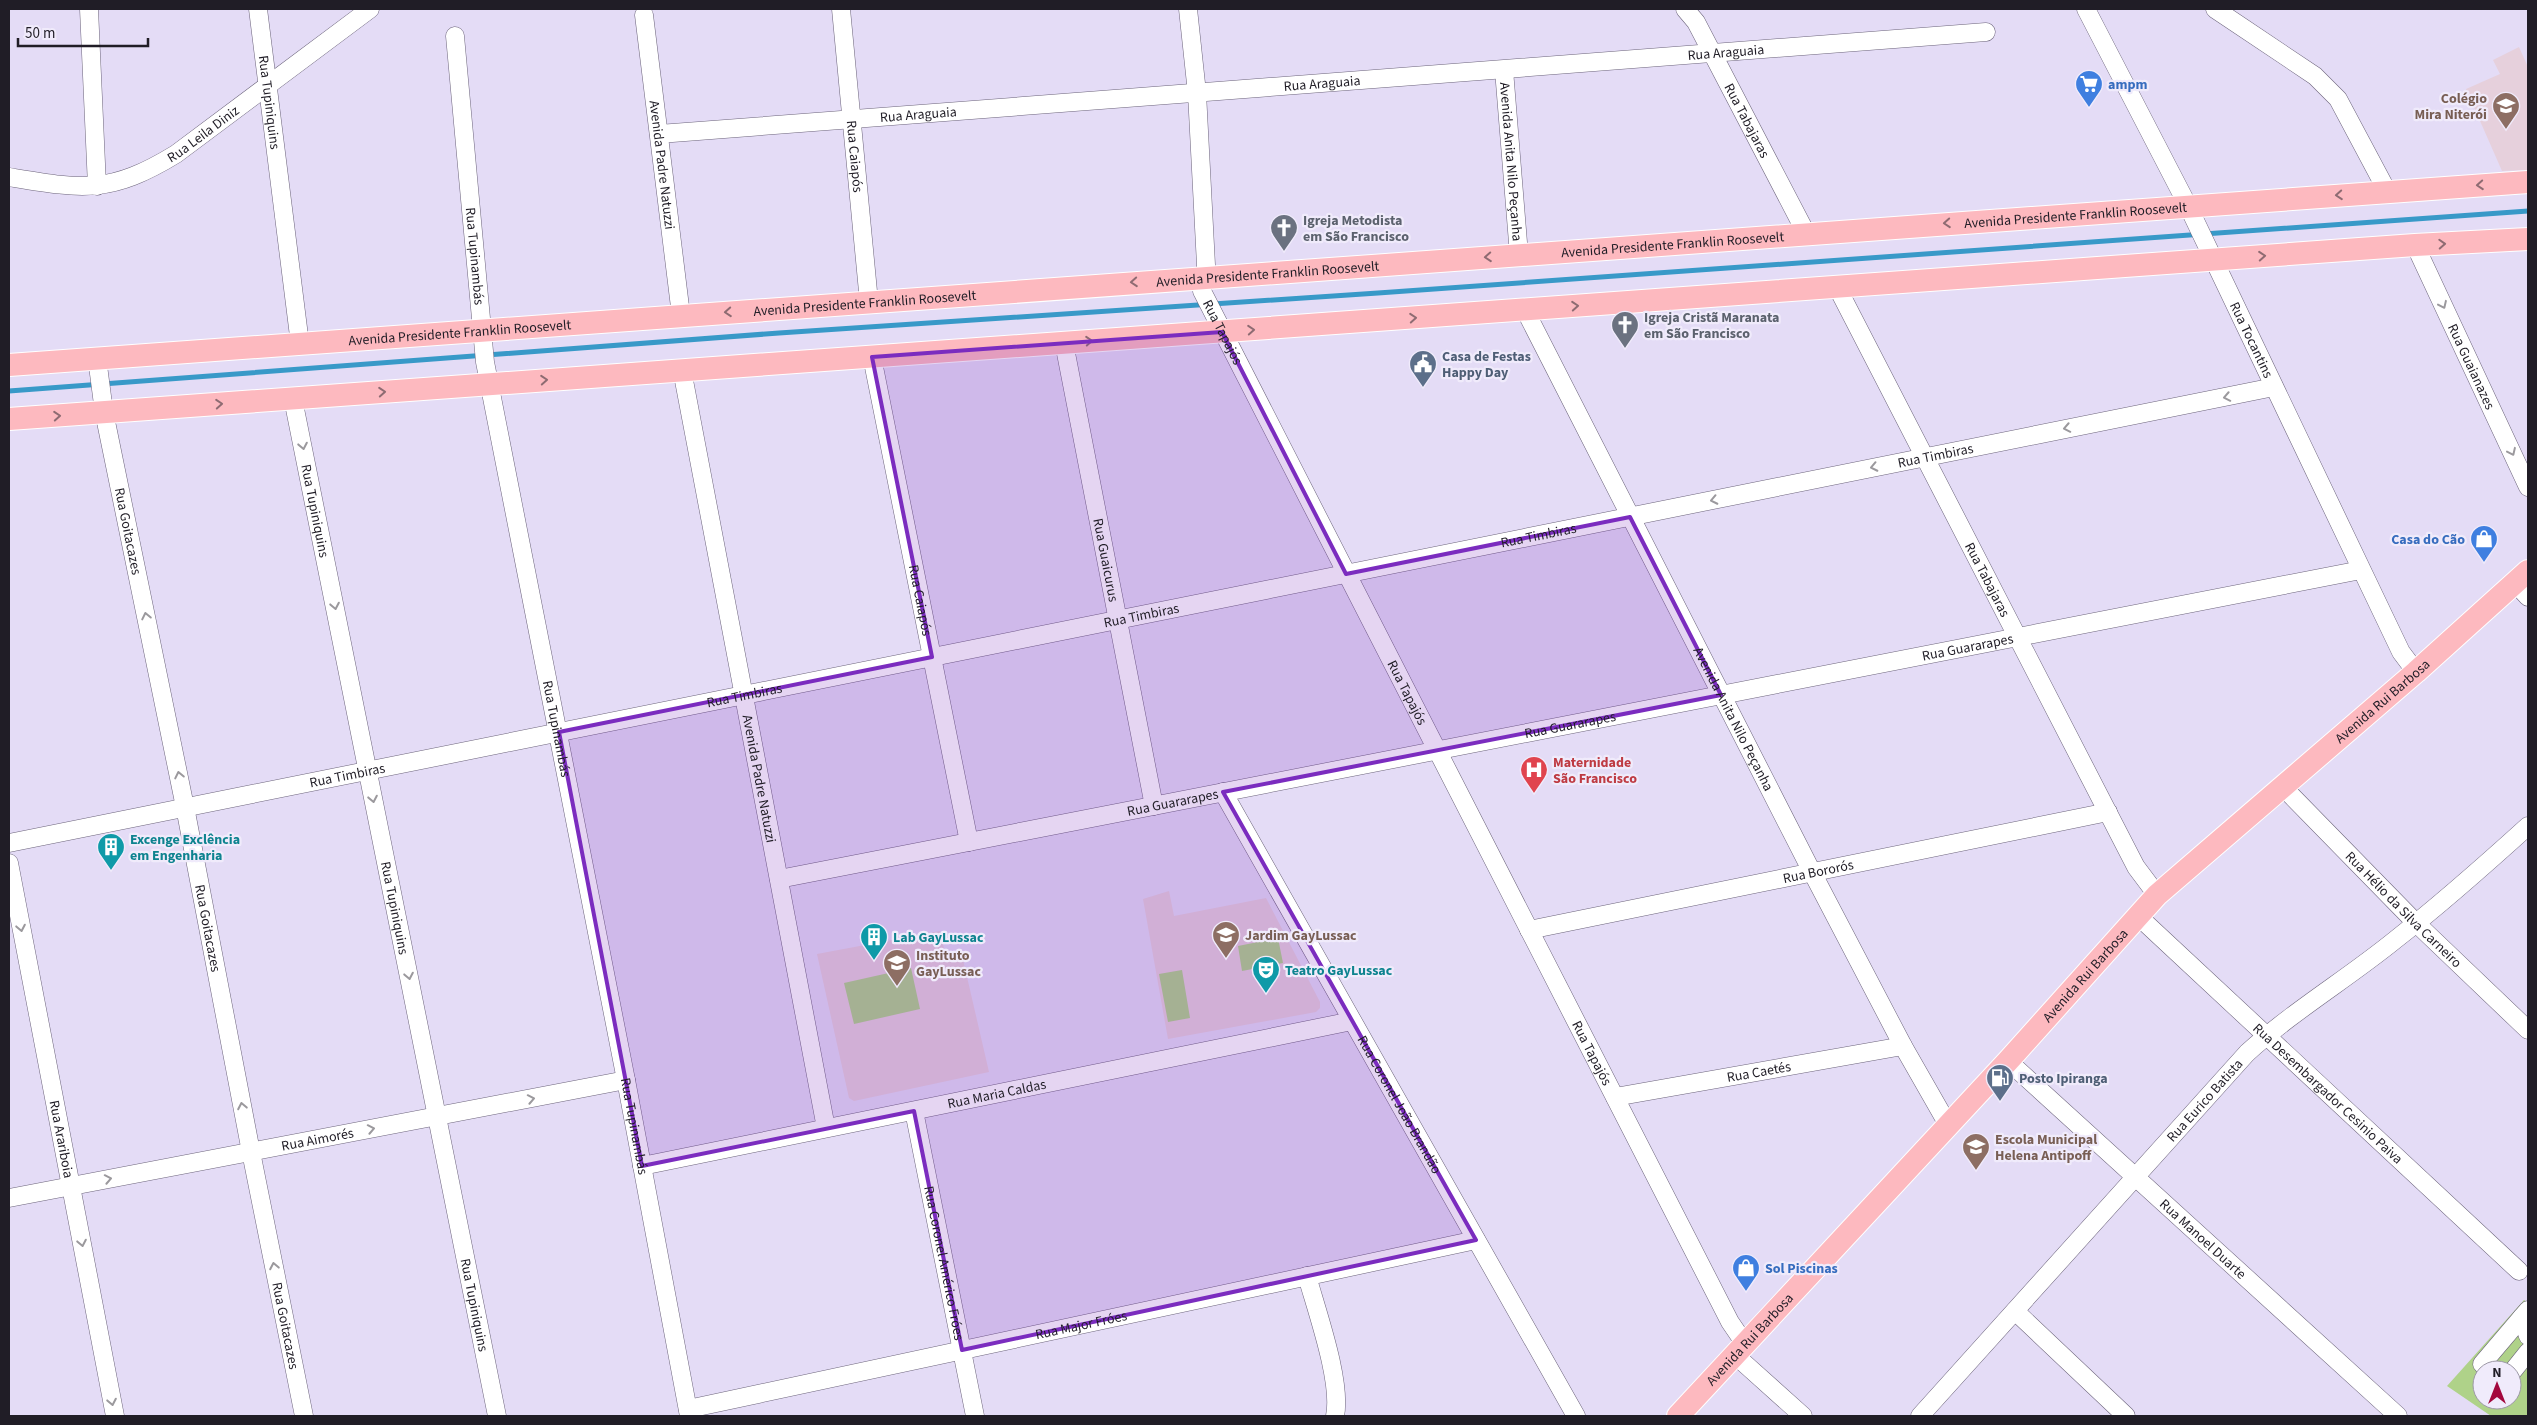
<svg xmlns="http://www.w3.org/2000/svg" width="2537" height="1425" viewBox="0 0 2537 1425" font-family="'Source Sans 3',sans-serif">
  <style>
    .education { fill: #e6d0dc }
    .green { fill: #afd289; fill-rule: evenodd }
    .lines { fill: none; stroke-linecap: round; stroke-linejoin: round }
    .stream { stroke: #3899c8; stroke-width: 5 }
    .minor-casing { stroke: #6c647b; stroke-width: 19 }
    .major-casing { stroke: #fff; stroke-width: 24 }
    .minor { stroke: #fff; stroke-width: 18 }
    .major { stroke: #fdb9bf; stroke-width: 22 }
    .oneway { stroke: #8e6b72 }
    .oneway2 { stroke: #9b999d }
    .marked { fill: #7b2cbf; fill-opacity: 0.2; stroke: #7b2cbf; stroke-width: 4; stroke-linejoin: round }
    .labels { text-anchor: middle; stroke-width: 4.5; stroke-linejoin: round; paint-order: stroke }
    .street-label { font-size: 14px; fill: #201d26; stroke: #f0ebfb }
    .shop-label { font-size: 14px; font-weight: bold; fill: #366cbe; stroke: #f0ebfb; text-anchor: start }
    .education-label { font-size: 14px; font-weight: bold; fill: #785e54; stroke: #f0ebfb; text-anchor: start }
    .worship-label { font-size: 14px; font-weight: bold; fill: #5b616d; stroke: #f0ebfb; text-anchor: start }
    .service-label { font-size: 14px; font-weight: bold; fill: #4e5e75; stroke: #f0ebfb; text-anchor: start }
    .health-label { font-size: 14px; font-weight: bold; fill: #be3a42; stroke: #f0ebfb; text-anchor: start }
    .culture-label { font-size: 14px; font-weight: bold; fill: #0d838f; stroke: #f0ebfb; text-anchor: start }
  </style>
  <rect width="100%" height="100%" fill="#e4dcf6"/>
  <path class="education" d="M 2519,47 L 2528,67 L 2528,170 L 2502,171 L 2466,89 L 2500,74 L 2493,60 Z
    M 1169,891 L 1174,916 L 1266,898 L 1320,1002 L 1320,1008 L 1316,1012 L 1168,1039 L 1143,899 Z
    M 940,931 L 945,953 L 961,951 L 989,1072 L 854,1101 L 849,1098 L 817,954 Z"/>
  <path class="green" d="M 1278,938 L 1283,963 L 1242,971 L 1238,946 Z
    M 911,968 L 920,1009 L 854,1024 L 844,983 Z
    M 1182,970 L 1190,1018 L 1168,1022 L 1159,974 Z
    M 2524,1300 L 2528,1302 L 2528,1416 L 2491,1416 L 2447,1386 ZM 2482,1370 L 2512,1370 L 2512,1400 L 2482,1400 Z"/>
  <g class="lines">
    <path class="stream" d="M 9,391 L 779,333 L 1378,293 L 2528,211"/>
    <defs>
      <g id="minor">
        <path d="M 89,9 L 97,186"/>
        <path id="s1" d="M 258,9 L 300,344"/>
        <path id="s2" d="M 841,9 L 869,302"/>
        <path id="s3" d="M 1188,9 L 1197,93 L 1206,265 L 1202,291 L 1730,1322 L 1745,1344"/>
        <path id="s4" d="M 1685,9 L 1696,22 L 1806,233"/>
        <path id="s5" d="M 2086,9 L 2188,206 L 2401,652 L 2416,672"/>
        <path d="M 2215,9 L 2315,76 L 2338,99 L 2387,191"/>
        <path id="s6" d="M 644,15 L 681,315"/>
        <path id="s7" d="M 455,36 L 485,362 L 626,1080 L 689,1416"/>
        <path id="s8" d="M 1504,70 L 1519,255"/>
        <path id="s9" d="M 659,134 L 1986,32"/>
        <path id="s10" d="M 9,177 C 82,189 109,195 176,154 L 370,9"/>
        <path id="s11" d="M 2415,245 L 2528,487"/>
        <path id="s12" d="M 1837,287 L 2136,867 L 2157,895"/>
        <path id="s13" d="M 1525,310 L 1812,872 L 1903,1046 L 1947,1123"/>
        <path id="s14" d="M 1064,343 L 1154,806"/>
        <path id="s15" d="M 872,357 L 969,842"/>
        <path id="s16" d="M 97,358 L 104,412 L 185,807 L 251,1152 L 304,1416"/>
        <path id="s17" d="M 682,370 L 826,1128"/>
        <path id="s18" d="M 293,399 L 497,1416"/>
        <path d="M 2516,584 L 2528,597"/>
        <path id="s19" d="M 2283,787 L 2416,923 L 2528,1030"/>
        <path id="s20" d="M 1223,792 L 1576,1416"/>
        <path id="s21" d="M 9,843 L 2274,387"/>
        <path id="s22" d="M 9,863 L 115,1416"/>
        <path id="s23" d="M 779,879 L 2361,570"/>
        <path id="s24" d="M 2138,916 L 2519,1271"/>
        <path id="s25" d="M 1529,930 L 2108,812"/>
        <path id="s26" d="M 2008,1061 L 2398,1416"/>
        <path id="s27" d="M 1615,1097 L 1903,1046"/>
        <path id="s28" d="M 914,1111 L 975,1416"/>
        <path id="s29" d="M 642,1166 L 1352,1021"/>
        <path id="s30" d="M 9,1198 L 626,1080"/>
        <path d="M 1307,1276 C 1317,1312 1342,1382 1335,1416"/>
        <path d="M 2528,1310 L 2522,1317 L 2528,1336"/>
        <path d="M 2015,1311 L 2126,1416"/>
        <path d="M 1735,1355 L 1803,1416"/>
        <path d="M 2482,1364 L 2522,1317"/>
        <path d="M 2512,1372 L 2528,1352"/>
        <path id="s31" d="M 688,1409 L 1476,1240"/>
        <path id="s32" d="M 1920,1416 L 2247,1053 C 2293,1011 2347,979 2395,940 C 2441,904 2485,865 2528,826"/>
      </g>
      <g id="major">
        <path id="s33" d="M 9,365 L 2528,182"/>
        <path d="M 9,419 L 2415,245 L 2528,239"/>
        <path id="s34" d="M 1678,1416 L 2008,1061 L 2157,895 L 2416,672 L 2528,571"/>
      </g>
    </defs>
    <use href="#minor" class="minor-casing"/>
    <use href="#major" class="major-casing"/>
    <use href="#minor" class="minor"/>
    <use href="#major" class="major"/>
  </g>
  <defs><path id="oneway-chevron" d="M-2-3.5L2.5 0L-2 3.5" fill="none" stroke-width="1.6" stroke-linecap="round" stroke-linejoin="round" transform="scale(1.25)"/></defs>
  <g class="oneway">
    <use href="#oneway-chevron" transform="translate(2480 185) rotate(176)"/>
    <use href="#oneway-chevron" transform="translate(2339 195) rotate(176)"/>
    <use href="#oneway-chevron" transform="translate(1947 223) rotate(176)"/>
    <use href="#oneway-chevron" transform="translate(2442 244) rotate(-3)"/>
    <use href="#oneway-chevron" transform="translate(2262 256) rotate(-4)"/>
    <use href="#oneway-chevron" transform="translate(1488 257) rotate(176)"/>
    <use href="#oneway-chevron" transform="translate(1134 282) rotate(176)"/>
    <use href="#oneway-chevron" transform="translate(1575 306) rotate(-4)"/>
    <use href="#oneway-chevron" transform="translate(728 312) rotate(176)"/>
    <use href="#oneway-chevron" transform="translate(1413 318) rotate(-4)"/>
    <use href="#oneway-chevron" transform="translate(1251 330) rotate(-4)"/>
    <use href="#oneway-chevron" transform="translate(1089 341) rotate(-4)"/>
    <use href="#oneway-chevron" transform="translate(544 380) rotate(-4)"/>
    <use href="#oneway-chevron" transform="translate(382 392) rotate(-4)"/>
    <use href="#oneway-chevron" transform="translate(219 404) rotate(-4)"/>
    <use href="#oneway-chevron" transform="translate(57 416) rotate(-4)"/>
  </g>
  <g class="oneway2">
    <use href="#oneway-chevron" transform="translate(2443 305) rotate(65)"/>
    <use href="#oneway-chevron" transform="translate(2227 397) rotate(169)"/>
    <use href="#oneway-chevron" transform="translate(2067 428) rotate(169)"/>
    <use href="#oneway-chevron" transform="translate(303 446) rotate(79)"/>
    <use href="#oneway-chevron" transform="translate(2512 452) rotate(65)"/>
    <use href="#oneway-chevron" transform="translate(1874 467) rotate(168)"/>
    <use href="#oneway-chevron" transform="translate(1714 500) rotate(168)"/>
    <use href="#oneway-chevron" transform="translate(335 606) rotate(79)"/>
    <use href="#oneway-chevron" transform="translate(146 616) rotate(-102)"/>
    <use href="#oneway-chevron" transform="translate(179 775) rotate(-102)"/>
    <use href="#oneway-chevron" transform="translate(373 799) rotate(79)"/>
    <use href="#oneway-chevron" transform="translate(21 928) rotate(79)"/>
    <use href="#oneway-chevron" transform="translate(409 976) rotate(79)"/>
    <use href="#oneway-chevron" transform="translate(531 1099) rotate(-11)"/>
    <use href="#oneway-chevron" transform="translate(242 1106) rotate(-101)"/>
    <use href="#oneway-chevron" transform="translate(371 1129) rotate(-11)"/>
    <use href="#oneway-chevron" transform="translate(108 1179) rotate(-11)"/>
    <use href="#oneway-chevron" transform="translate(82 1243) rotate(79)"/>
    <use href="#oneway-chevron" transform="translate(274 1266) rotate(-101)"/>
    <use href="#oneway-chevron" transform="translate(112 1402) rotate(79)"/>
  </g>
  <path class="marked" d="M 1222,332 L 1346,574 L 1630,517 L 1721,695 L 1223,792 L 1476,1240 L 962,1350 L 914,1111 L 642,1166 L 559,732 L 932,657 L 872,357 Z"/>
  <defs>
    <symbol id="supermarket-pin" viewBox="-11 -11 22 30"><path d="M0 17L-7.5 6A9.5 9.5 0 1 1 7.5 6Z" fill="#3f7fe0" stroke="#f0ebfb"/><path d="M-6-5.5h2.5l.6 2H6L4.5 2H-2.5L-4.4-4H-6ZM-1.5 3.2a1.3 1.3 0 1 0 .1 0ZM3 3.2a1.3 1.3 0 1 0 .1 0Z" fill="#fff"/></symbol>
    <symbol id="school-pin" viewBox="-11 -11 22 30"><path d="M0 17L-7.5 6A9.5 9.5 0 1 1 7.5 6Z" fill="#8d6e63" stroke="#f0ebfb"/><path d="M0-5L7-2L0 1L-7-2ZM-4 1L0 2.5L4 1V4Q0 6-4 4Z" fill="#fff"/></symbol>
    <symbol id="church-pin" viewBox="-11 -11 22 30"><path d="M0 17L-7.5 6A9.5 9.5 0 1 1 7.5 6Z" fill="#6b7280" stroke="#f0ebfb"/><path d="M-1.2-6h2.4v3.5h3.3v2.4h-3.3V6h-2.4V-.1h-3.3v-2.4h3.3Z" fill="#fff"/></symbol>
    <symbol id="civic-pin" viewBox="-11 -11 22 30"><path d="M0 17L-7.5 6A9.5 9.5 0 1 1 7.5 6Z" fill="#5c6f8a" stroke="#f0ebfb"/><path d="M-.6-6.5H3V-4.5H.6V-3L4-1V1h2V6H-6V1h2V-1L-.6-3ZM-1.2 2.5V6h2.4V2.5Z" fill="#fff"/></symbol>
    <symbol id="shop-pin" viewBox="-11 -11 22 30"><path d="M0 17L-7.5 6A9.5 9.5 0 1 1 7.5 6Z" fill="#3f7fe0" stroke="#f0ebfb"/><path d="M-5-2.5h2.3a2.7 3.5 0 0 1 5.4 0H5L5.5 6h-11ZM-1.5-2.5h3a1.5 2.3 0 0 0-3 0Z" fill="#fff"/></symbol>
    <symbol id="hospital-pin" viewBox="-11 -11 22 30"><path d="M0 17L-7.5 6A9.5 9.5 0 1 1 7.5 6Z" fill="#e0444e" stroke="#f0ebfb"/><path d="M-5-5h3v3.5h4V-5h3V5h-3V1.5h-4V5h-3Z" fill="#fff"/></symbol>
    <symbol id="building-pin" viewBox="-11 -11 22 30"><path d="M0 17L-7.5 6A9.5 9.5 0 1 1 7.5 6Z" fill="#0f9aa8" stroke="#f0ebfb"/><path d="M-4-6H4V6H1V3H-1V6H-4ZM-2.5-4.3h1.7v1.8h-1.7ZM.8-4.3h1.7v1.8H.8ZM-2.5-1h1.7V.8h-1.7ZM.8-1h1.7V.8H.8Z" fill="#fff"/></symbol>
    <symbol id="theatre-pin" viewBox="-11 -11 22 30"><path d="M0 17L-7.5 6A9.5 9.5 0 1 1 7.5 6Z" fill="#0f9aa8" stroke="#f0ebfb"/><path d="M-5-5.5Q0-4 5-5.5V0Q5 5 0 6Q-5 5-5 0ZM-3.3-2.5H-1v1.5H-3.3ZM1-2.5H3.3v1.5H1ZM-2.8 1Q0 5.5 2.8 1Z" fill="#fff"/></symbol>
    <symbol id="fuel-pin" viewBox="-11 -11 22 30"><path d="M0 17L-7.5 6A9.5 9.5 0 1 1 7.5 6Z" fill="#5c6f8a" stroke="#f0ebfb"/><path d="M-5.5-6h7V0h2V4h1.3V-2.5L3-4.5l.8-.8L6-3V5H2.5V1h-1V6h-7ZM-4.2-4.7v3.2H.2V-4.7Z" fill="#fff"/></symbol>
  </defs>
  <g fill-rule="evenodd">
    <use href="#supermarket-pin" x="2073" y="68" width="32" height="43"/>
    <use href="#school-pin" x="2490" y="90" width="32" height="43"/>
    <use href="#church-pin" x="1268" y="212" width="32" height="43"/>
    <use href="#church-pin" x="1609" y="309" width="32" height="43"/>
    <use href="#civic-pin" x="1407" y="348" width="32" height="43"/>
    <use href="#shop-pin" x="2468" y="523" width="32" height="43"/>
    <use href="#hospital-pin" x="1518" y="754" width="32" height="43"/>
    <use href="#building-pin" x="95" y="831" width="32" height="43"/>
    <use href="#school-pin" x="1210" y="919" width="32" height="43"/>
    <use href="#building-pin" x="858" y="921" width="32" height="43"/>
    <use href="#school-pin" x="881" y="947" width="32" height="43"/>
    <use href="#theatre-pin" x="1250" y="954" width="32" height="43"/>
    <use href="#fuel-pin" x="1984" y="1062" width="32" height="43"/>
    <use href="#school-pin" x="1960" y="1131" width="32" height="43"/>
    <use href="#shop-pin" x="1730" y="1252" width="32" height="43"/>
  </g>
  <g class="labels">
    <g class="street-label">
      <text dy="5" stroke="none"><textPath href="#s9" startOffset="1070">Rua Araguaia</textPath></text>
      <text dy="5" stroke="none"><textPath href="#s9" startOffset="665">Rua Araguaia</textPath></text>
      <text dy="5" stroke="none"><textPath href="#s1" startOffset="94">Rua Tupiniquins</textPath></text>
      <text dy="5" stroke="none"><textPath href="#s9" startOffset="260">Rua Araguaia</textPath></text>
      <text dy="5" stroke="none"><textPath href="#s4" startOffset="128">Rua Tabajaras</textPath></text>
      <text dy="5" stroke="none"><textPath href="#s10" startOffset="208">Rua Leila Diniz</textPath></text>
      <text dy="5" stroke="none"><textPath href="#s2" startOffset="148">Rua Caiapós</textPath></text>
      <text dy="5" stroke="none"><textPath href="#s8" startOffset="92">Avenida Anita Nilo Peçanha</textPath></text>
      <text dy="5" stroke="none"><textPath href="#s6" startOffset="151">Avenida Padre Natuzzi</textPath></text>
      <text dy="5" stroke="none"><textPath href="#s33" startOffset="2072">Avenida Presidente Franklin Roosevelt</textPath></text>
      <text dy="5" stroke="none"><textPath href="#s33" startOffset="1668">Avenida Presidente Franklin Roosevelt</textPath></text>
      <text dy="5" stroke="none"><textPath href="#s7" startOffset="221">Rua Tupinambás</textPath></text>
      <text dy="5" stroke="none"><textPath href="#s33" startOffset="1262">Avenida Presidente Franklin Roosevelt</textPath></text>
      <text dy="5" stroke="none"><textPath href="#s33" startOffset="858">Avenida Presidente Franklin Roosevelt</textPath></text>
      <text dy="5" stroke="none"><textPath href="#s33" startOffset="452">Avenida Presidente Franklin Roosevelt</textPath></text>
      <text dy="5" stroke="none"><textPath href="#s3" startOffset="329">Rua Tapajós</textPath></text>
      <text dy="5" stroke="none"><textPath href="#s5" startOffset="370">Rua Tocantins</textPath></text>
      <text dy="5" stroke="none"><textPath href="#s11" startOffset="134">Rua Guaianazes</textPath></text>
      <text dy="5" stroke="none"><textPath href="#s21" startOffset="1965">Rua Timbiras</textPath></text>
      <text dy="5" stroke="none"><textPath href="#s18" startOffset="114">Rua Tupiniquins</textPath></text>
      <text dy="5" stroke="none"><textPath href="#s16" startOffset="176">Rua Goitacazes</textPath></text>
      <text dy="5" stroke="none"><textPath href="#s21" startOffset="1560">Rua Timbiras</textPath></text>
      <text dy="5" stroke="none"><textPath href="#s14" startOffset="221">Rua Guaicurus</textPath></text>
      <text dy="5" stroke="none"><textPath href="#s12" startOffset="329">Rua Tabajaras</textPath></text>
      <text dy="5" stroke="none"><textPath href="#s15" startOffset="248">Rua Caiapós</textPath></text>
      <text dy="5" stroke="none"><textPath href="#s21" startOffset="1155">Rua Timbiras</textPath></text>
      <text dy="5" stroke="none"><textPath href="#s23" startOffset="1211">Rua Guararapes</textPath></text>
      <text dy="5" stroke="none"><textPath href="#s3" startOffset="734">Rua Tapajós</textPath></text>
      <text dy="5" stroke="none"><textPath href="#s21" startOffset="750">Rua Timbiras</textPath></text>
      <text dy="5" stroke="none"><textPath href="#s34" startOffset="1005">Avenida Rui Barbosa</textPath></text>
      <text dy="5" stroke="none"><textPath href="#s13" startOffset="459">Avenida Anita Nilo Peçanha</textPath></text>
      <text dy="5" stroke="none"><textPath href="#s23" startOffset="806">Rua Guararapes</textPath></text>
      <text dy="5" stroke="none"><textPath href="#s7" startOffset="701">Rua Tupinambás</textPath></text>
      <text dy="5" stroke="none"><textPath href="#s21" startOffset="345">Rua Timbiras</textPath></text>
      <text dy="5" stroke="none"><textPath href="#s17" startOffset="416">Avenida Padre Natuzzi</textPath></text>
      <text dy="5" stroke="none"><textPath href="#s23" startOffset="401">Rua Guararapes</textPath></text>
      <text dy="5" stroke="none"><textPath href="#s25" startOffset="295">Rua Bororós</textPath></text>
      <text dy="5" stroke="none"><textPath href="#s18" startOffset="519">Rua Tupiniquins</textPath></text>
      <text dy="5" stroke="none"><textPath href="#s19" startOffset="172">Rua Hélio da Silva Carneiro</textPath></text>
      <text dy="5" stroke="none"><textPath href="#s16" startOffset="581">Rua Goitacazes</textPath></text>
      <text dy="5" stroke="none"><textPath href="#s34" startOffset="600">Avenida Rui Barbosa</textPath></text>
      <text dy="5" stroke="none"><textPath href="#s3" startOffset="1139">Rua Tapajós</textPath></text>
      <text dy="5" stroke="none"><textPath href="#s27" startOffset="146">Rua Caetés</textPath></text>
      <text dy="5" stroke="none"><textPath href="#s29" startOffset="362">Rua Maria Caldas</textPath></text>
      <text dy="5" stroke="none"><textPath href="#s24" startOffset="260">Rua Desembargador Cesinio Paiva</textPath></text>
      <text dy="5" stroke="none"><textPath href="#s32" startOffset="425">Rua Eurico Batista</textPath></text>
      <text dy="5" stroke="none"><textPath href="#s20" startOffset="359">Rua Coronel João Brandão</textPath></text>
      <text dy="5" stroke="none"><textPath href="#s7" startOffset="1106">Rua Tupinambás</textPath></text>
      <text dy="5" stroke="none"><textPath href="#s30" startOffset="314">Rua Aimorés</textPath></text>
      <text dy="5" stroke="none"><textPath href="#s22" startOffset="281">Rua Arariboia</textPath></text>
      <text dy="5" stroke="none"><textPath href="#s26" startOffset="264">Rua Manoel Duarte</textPath></text>
      <text dy="5" stroke="none"><textPath href="#s28" startOffset="155">Rua Coronel Américo Fróes</textPath></text>
      <text dy="5" stroke="none"><textPath href="#s18" startOffset="924">Rua Tupiniquins</textPath></text>
      <text dy="5" stroke="none"><textPath href="#s31" startOffset="402">Rua Major Fróes</textPath></text>
      <text dy="5" stroke="none"><textPath href="#s16" startOffset="986">Rua Goitacazes</textPath></text>
      <text dy="5" stroke="none"><textPath href="#s34" startOffset="105">Avenida Rui Barbosa</textPath></text>
    </g>
    <g class="shop-label">
      <text x="2108" y="89">ampm</text>
      <text x="2465" y="544" text-anchor="end">Casa do Cão</text>
      <text x="1765" y="1273">Sol Piscinas</text>
    </g>
    <g class="education-label">
      <text x="2487" y="103" text-anchor="end">Colégio<tspan x="2487" dy="16">Mira Niterói</tspan></text>
      <text x="1245" y="940">Jardim GayLussac</text>
      <text x="916" y="960">Instituto<tspan x="916" dy="16">GayLussac</tspan></text>
      <text x="1995" y="1144">Escola Municipal<tspan x="1995" dy="16">Helena Antipoff</tspan></text>
    </g>
    <g class="worship-label">
      <text x="1303" y="225">Igreja Metodista<tspan x="1303" dy="16">em São Francisco</tspan></text>
      <text x="1644" y="322">Igreja Cristã Maranata<tspan x="1644" dy="16">em São Francisco</tspan></text>
    </g>
    <g class="service-label">
      <text x="1442" y="361">Casa de Festas<tspan x="1442" dy="16">Happy Day</tspan></text>
      <text x="2019" y="1083">Posto Ipiranga</text>
    </g>
    <g class="health-label">
      <text x="1553" y="767">Maternidade<tspan x="1553" dy="16">São Francisco</tspan></text>
    </g>
    <g class="culture-label">
      <text x="130" y="844">Excenge Exclência<tspan x="130" dy="16">em Engenharia</tspan></text>
      <text x="893" y="942">Lab GayLussac</text>
      <text x="1285" y="975">Teatro GayLussac</text>
    </g>
  </g>
  <rect width="2537" height="1425" fill="none" stroke="#201d26" stroke-width="20"/>
  <g transform="translate(2497 1385)"><circle r="24" fill="#f0ebfb" stroke="#9d99a6"/>
  <path d="M0-4L9 19L0 12L-9 19Z" fill="#a3073d"/>
  <text y="-8" font-size="14" font-weight="bold" text-anchor="middle" fill="#201d26">N</text>
  </g>
  <path d="M18 38v8h130v-8" fill="none" stroke="#201d26" stroke-width="2.5"/>
  <text x="25" y="38" font-size="15" fill="#201d26" stroke="#f0ebfb" stroke-width="4" paint-order="stroke">50 m</text>
</svg>
